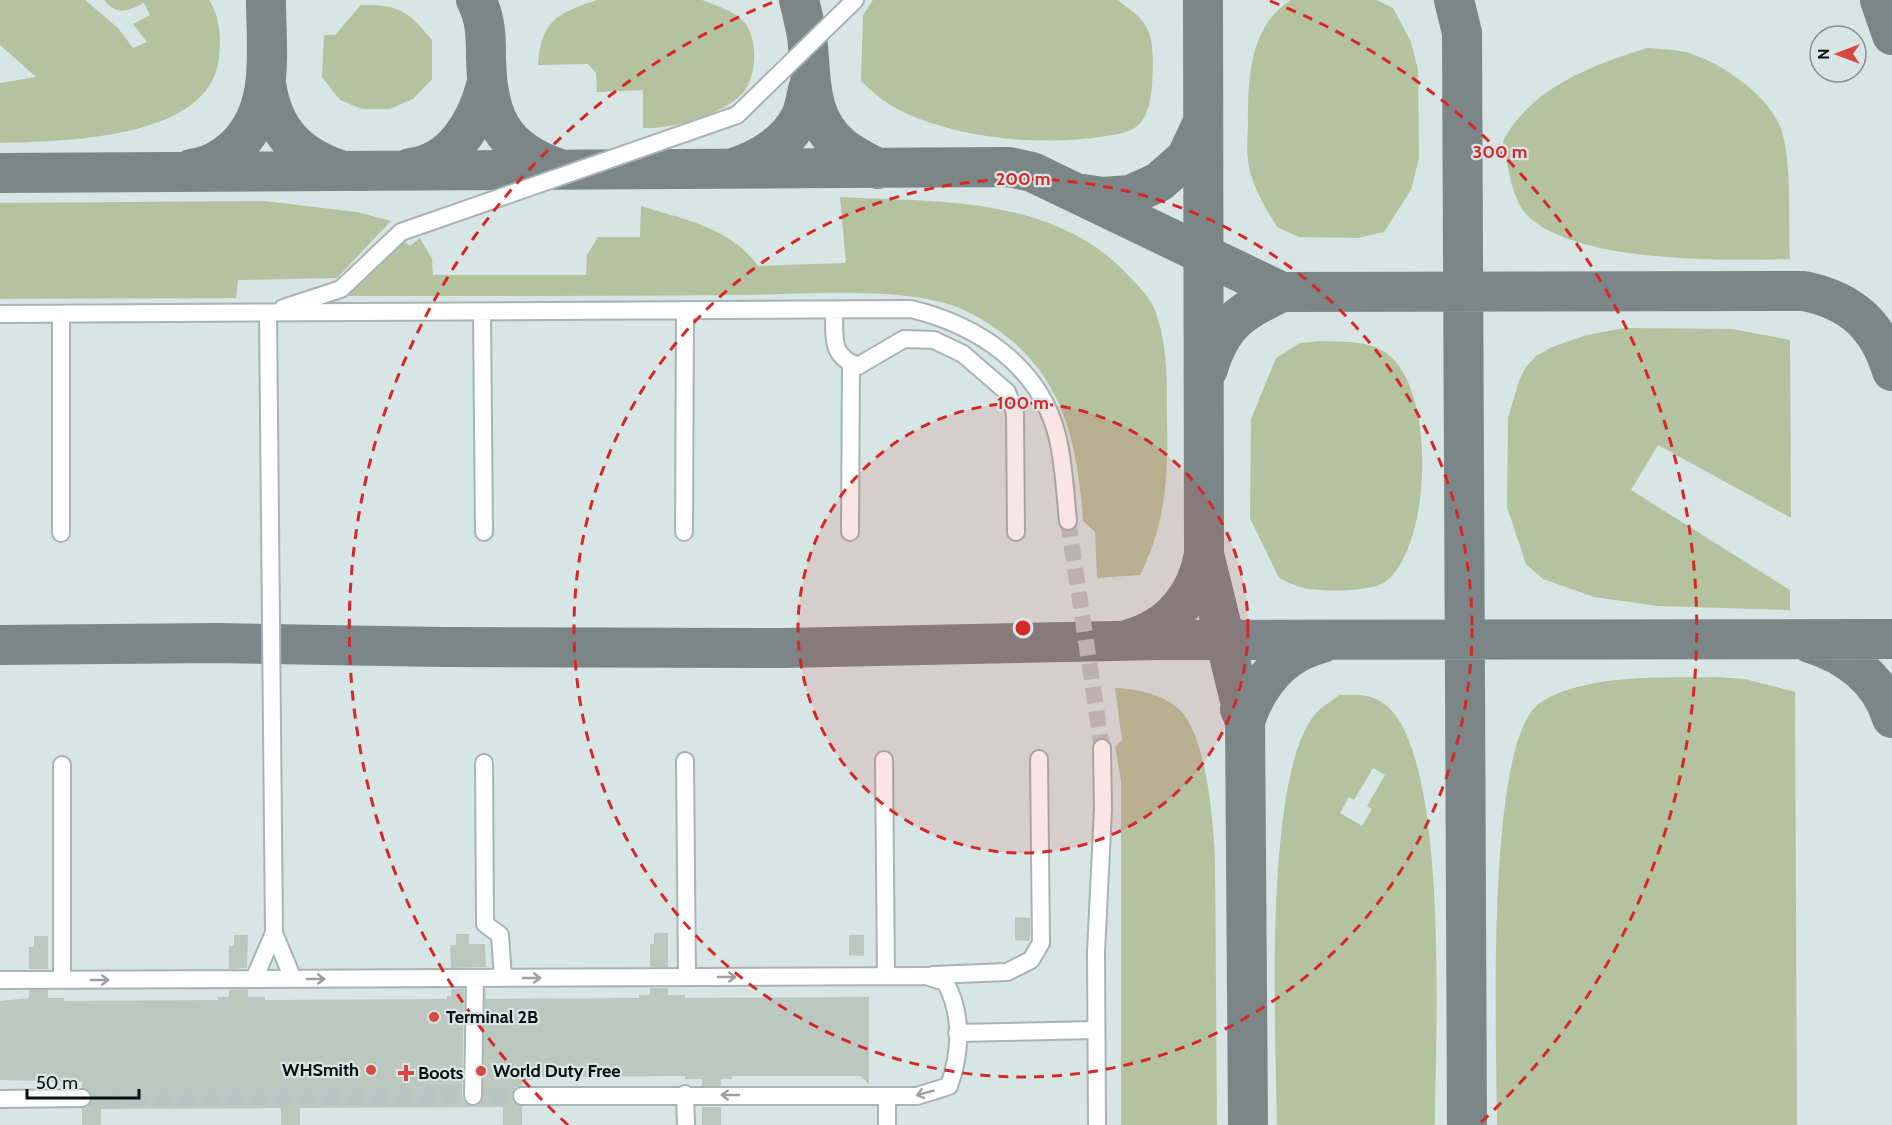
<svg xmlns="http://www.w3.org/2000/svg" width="1892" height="1125" viewBox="0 0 1892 1125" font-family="Cabin,sans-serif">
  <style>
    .green { fill: #b4c29f; fill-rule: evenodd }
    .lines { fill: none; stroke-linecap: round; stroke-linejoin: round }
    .taxiway { stroke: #7c8686; stroke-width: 40 }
    .building { fill: #bcc7c0 }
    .minor-tunnel { stroke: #b8c5c4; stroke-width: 16; stroke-dasharray: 16 8; stroke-linecap: butt }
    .minor-casing { stroke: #a6b4b3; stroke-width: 20 }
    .minor { stroke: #fff; stroke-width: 16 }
    .oneway { stroke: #9d9f9f }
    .ring { fill: none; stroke: #d62828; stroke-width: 3; stroke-dasharray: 10 8 }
    .poi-dot { fill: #d64842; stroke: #d7e5e4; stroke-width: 2 }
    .labels { text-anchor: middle; stroke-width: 4.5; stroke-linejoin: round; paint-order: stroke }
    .poi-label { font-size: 18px; font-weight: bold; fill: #0a0f0f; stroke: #d7e5e4; text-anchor: start }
    .centre { fill: #d62828; stroke: #d7e5e4; stroke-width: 3 }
    .ring-label { font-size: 18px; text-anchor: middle; font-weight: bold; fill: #d62828; stroke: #d7e5e4; stroke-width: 4.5; stroke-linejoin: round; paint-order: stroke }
  </style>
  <rect width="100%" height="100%" fill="#d7e5e4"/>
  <path class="green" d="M 0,0 L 85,0 L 118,28 L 133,48 L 147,42 L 133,24 L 150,15 L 144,3 C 128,11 117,16 104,0 L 209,0 C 220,17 221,37 219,57 C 212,140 63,141 0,143 L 0,83 L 36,77 L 0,45 Z
    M 597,0 L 702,0 C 715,5 734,11 743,21 C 759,37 757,78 742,94 C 719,116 674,129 643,128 L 643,90 L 597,92 L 596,73 L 588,64 L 538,65 C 541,21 557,13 597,0 Z
    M 873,0 L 1117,0 C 1148,21 1153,30 1153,67 C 1152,86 1152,119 1133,129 C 1121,135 1105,136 1092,138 C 1031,145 962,138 905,113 C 888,105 874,94 861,81 L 863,15 Z
    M 1291,0 L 1377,0 L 1393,8 L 1411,42 L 1418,70 L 1419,158 L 1411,190 L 1384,232 L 1358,238 L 1299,237 L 1277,227 C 1265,208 1250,182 1248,160 C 1246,148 1248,135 1248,123 C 1248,80 1249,26 1291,0 Z
    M 361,5 C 399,4 409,12 432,40 L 432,79 L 413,99 L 390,109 L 362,109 L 340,100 L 322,77 L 324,35 L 335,35 Z
    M 1647,48 C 1661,49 1676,49 1689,53 C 1722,63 1774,98 1783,135 C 1792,174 1788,218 1790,259 C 1724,261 1574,263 1527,215 C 1512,200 1507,162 1503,141 C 1531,88 1592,65 1647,48 Z
    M 840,197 C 937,202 1053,196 1126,273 C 1136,284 1148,294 1154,308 C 1167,340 1167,377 1167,411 C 1168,472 1168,519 1140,575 L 1097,578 L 1095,532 L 1083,521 C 1077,427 1056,357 968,312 C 913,284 801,295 739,295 C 605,296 470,296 336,296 L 397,236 L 410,246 L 420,238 L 432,259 L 433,275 L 586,275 L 587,255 L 598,237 L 640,237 L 641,206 C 685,220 730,227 758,266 L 846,263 Z
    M 264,201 L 357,212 L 391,221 L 337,278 L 238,280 L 236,298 L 0,299 L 0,203 Z
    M 1624,328 L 1732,329 L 1790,340 L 1791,518 L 1658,445 L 1631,490 L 1790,590 L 1790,610 L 1658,606 L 1594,597 L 1543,579 L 1526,564 L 1507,507 L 1508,418 L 1519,381 L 1525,368 L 1536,356 L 1552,347 L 1587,335 Z
    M 1321,341 C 1341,342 1365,340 1383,351 C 1437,381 1433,547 1385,582 C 1372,592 1320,592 1304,588 C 1296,586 1287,582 1279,578 L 1250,518 L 1251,419 L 1276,358 L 1300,343 Z
    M 1717,677 L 1745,679 L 1795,692 L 1797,1125 L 1497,1125 C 1497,1054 1484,740 1540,703 C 1585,673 1665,678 1717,677 Z
    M 1115,688 C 1136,689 1164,694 1180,710 C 1207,738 1213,820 1215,858 L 1217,1125 L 1121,1125 L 1121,781 L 1115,747 L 1122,740 Z
    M 1339,695 C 1356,695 1368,693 1383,703 C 1451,749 1435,1043 1435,1125 L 1277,1125 C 1276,1040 1262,771 1317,712 C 1323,706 1332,701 1339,695 ZM 1373,768 L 1385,775 L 1367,806 L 1372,809 L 1362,826 L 1340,813 L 1349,797 L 1354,800 Z"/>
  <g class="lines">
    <path class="taxiway" d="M 476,0 C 486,18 486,39 486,58 C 487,115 501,149 557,168
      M 799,0 C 802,12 805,24 807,36 C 812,77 806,118 842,147 C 853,156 867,162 878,169
      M 1203,0 L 1204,554 L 1245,721 L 1248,1125
      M 1454,0 L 1462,33 L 1467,1125
      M 1880,0 L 1892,35
      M 266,84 C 273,130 296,155 340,170
      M 410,168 C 453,163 476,123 486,86
      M 733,168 C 760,160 787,143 800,118 C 805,109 806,95 809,86
      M 191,169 C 210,166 223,159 236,147 C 276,108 266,51 266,0
      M 0,173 L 1009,167 L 1032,172 L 1282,292 L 1804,291 C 1852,301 1878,325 1892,371
      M 1083,194 L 1103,197 L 1130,195 L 1159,182 L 1186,158 L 1203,122
      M 1208,369 C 1221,324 1241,311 1282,292
      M 1129,639 C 1171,628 1197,595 1204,554 L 1205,559
      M 1810,643 C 1847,654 1880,679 1892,718
      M 0,645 L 217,643 L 443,647 L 783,648 L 1161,640 L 1892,639
      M 1240,709 L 1245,721 C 1258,683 1281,653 1322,643"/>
  </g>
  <path class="building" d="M 1015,917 L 1030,918 L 1030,941 L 1015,940 Z
    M 654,933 L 668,933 L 668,967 L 650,967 L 650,944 L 654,944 Z
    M 456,934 L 469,934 L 469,944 L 485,944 L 486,967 L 451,968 L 450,945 L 456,945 Z
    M 234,935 L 248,935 L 247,968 L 229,969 L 229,946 L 234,946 Z
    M 849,935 L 864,935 L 864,956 L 849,955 Z
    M 34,936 L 48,936 L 48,969 L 29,969 L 29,947 L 34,947 Z
    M 464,988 L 462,1096 L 464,1102 L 472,1106 L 479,1105 L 483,1096 L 485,988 L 486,999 L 639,998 L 639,995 L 650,995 L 650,988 L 668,988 L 668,995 L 685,995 L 685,998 L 869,997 L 869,1084 L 860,1076 L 732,1076 L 732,1079 L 721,1079 L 721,1086 L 702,1086 L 702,1079 L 685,1079 L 685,1076 L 533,1077 L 533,1080 L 522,1080 L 522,1086 L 516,1087 L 512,1095 L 513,1102 L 522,1106 L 522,1125 L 503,1125 L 503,1107 L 300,1108 L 300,1125 L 281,1125 L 281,1108 L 101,1109 L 101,1125 L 82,1125 L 82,1108 L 88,1107 L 92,1098 L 91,1092 L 82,1088 L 82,1082 L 0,1080 L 0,1001 L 29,998 L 29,990 L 48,990 L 48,998 L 64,998 L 64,1001 L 218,1000 L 218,997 L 229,997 L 229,990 L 248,989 L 248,997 L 265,997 L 265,1000 L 447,999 L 447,996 L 451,996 L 451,989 Z
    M 702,1107 L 721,1107 L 721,1125 L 702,1125 Z"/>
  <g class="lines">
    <path class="minor-tunnel" d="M 1068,521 L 1102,748
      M 82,1098 L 522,1096"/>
    <defs>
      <path id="minor" d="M 283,308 L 341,289 L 401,232 L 737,115 L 855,0
        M 834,310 C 835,336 829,355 858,366 L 904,339 L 934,340 L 963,354 L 1007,392 L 1015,413 L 1016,532
        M 482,312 L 484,532
        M 268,313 L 274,933
        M 0,314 L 911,309 C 977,325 1039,365 1057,435 C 1064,463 1065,492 1068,521
        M 684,532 L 685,310
        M 850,532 L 851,363
        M 61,533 L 61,314
        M 884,760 L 886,976
        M 685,761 L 687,977
        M 484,763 L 485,924 L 500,935 L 503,978
        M 933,975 L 1007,972 L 1031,960 L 1041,943 L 1039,759
        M 254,979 L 274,933 L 293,979
        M 0,980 L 926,976 L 945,982 C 963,1013 961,1053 949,1086 L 917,1096 L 522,1096
        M 62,980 L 62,765
        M 957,1033 L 1096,1030
        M 685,1094 L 686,1125
        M 473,1096 L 475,978
        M 887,1096 L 887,1125
        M 0,1099 L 82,1098
        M 1097,1125 L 1096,952 L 1103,809 L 1102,748"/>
    </defs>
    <use href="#minor" class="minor-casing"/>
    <use href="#minor" class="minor"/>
  </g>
  <defs><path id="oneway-shaft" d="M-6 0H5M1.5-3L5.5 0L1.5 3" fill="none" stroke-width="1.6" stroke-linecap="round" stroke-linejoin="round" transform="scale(1.5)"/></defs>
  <g class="oneway">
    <use href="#oneway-shaft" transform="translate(727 977)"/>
    <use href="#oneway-shaft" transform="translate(532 978)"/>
    <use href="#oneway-shaft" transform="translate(316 979)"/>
    <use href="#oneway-shaft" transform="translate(100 980)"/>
    <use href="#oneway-shaft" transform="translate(925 1093) rotate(165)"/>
    <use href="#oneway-shaft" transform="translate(730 1095) rotate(-180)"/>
  </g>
  <circle cx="1023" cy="628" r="225" fill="#d62828" fill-opacity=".12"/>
  <g class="ring">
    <circle cx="1023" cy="628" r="225"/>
    <circle cx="1023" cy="628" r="449"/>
    <path d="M568 1125A674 674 0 0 1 776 1M1270 1A674 674 0 0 1 1478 1125"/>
  </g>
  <g class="poi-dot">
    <circle cx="434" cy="1017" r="6"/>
    <circle cx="371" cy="1070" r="6"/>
    <circle cx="481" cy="1071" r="6"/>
    <path d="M403 1064h6v6h6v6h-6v6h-6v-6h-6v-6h6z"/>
  </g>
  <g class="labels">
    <g class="poi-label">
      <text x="446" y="1023">Terminal 2B</text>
      <text x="359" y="1076" text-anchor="end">WHSmith</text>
      <text x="493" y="1077">World Duty Free</text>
      <text x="418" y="1079">Boots</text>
    </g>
  </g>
  <circle cx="1023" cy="628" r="9" class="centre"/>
  <g class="ring-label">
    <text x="1500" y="158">300 m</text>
    <text x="1023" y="185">200 m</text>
    <text x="1023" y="409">100 m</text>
  </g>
  <g transform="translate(1838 54) rotate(270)"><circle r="28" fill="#d7e5e4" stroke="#858f8f" stroke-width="1.5"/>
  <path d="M0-4.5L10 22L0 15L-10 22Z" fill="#d64842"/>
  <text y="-9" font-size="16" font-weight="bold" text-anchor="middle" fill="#0a0f0f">N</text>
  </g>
  <path d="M27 1089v9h112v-9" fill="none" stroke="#0a0f0f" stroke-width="3"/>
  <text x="36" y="1089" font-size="18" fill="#0a0f0f" stroke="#d7e5e4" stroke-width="4.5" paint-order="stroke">50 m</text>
</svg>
